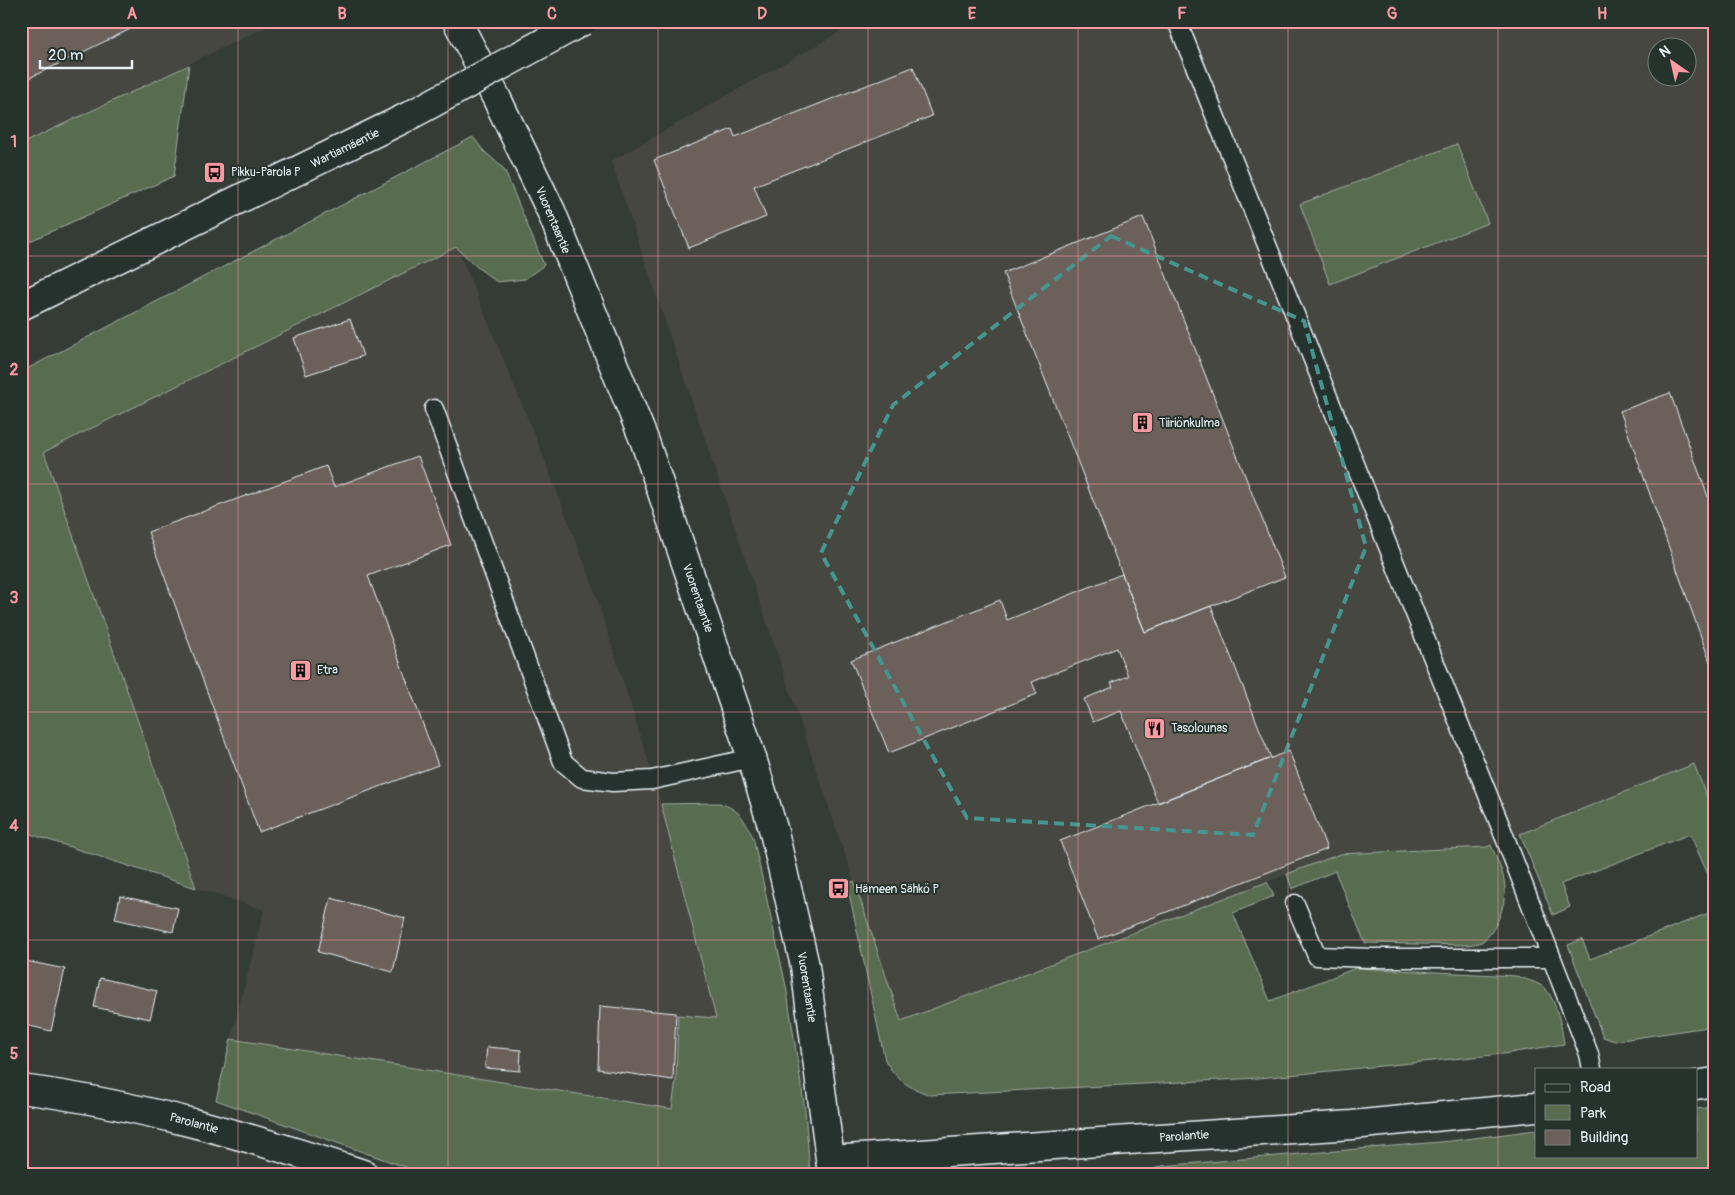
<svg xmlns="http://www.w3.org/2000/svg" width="1735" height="1195" viewBox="0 0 1735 1195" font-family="Pangolin,sans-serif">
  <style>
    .built { fill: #454741; fill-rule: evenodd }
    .green { fill: #586c4f; stroke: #a0aea4 }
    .building { fill: #6c605a; stroke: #e8f1f8 }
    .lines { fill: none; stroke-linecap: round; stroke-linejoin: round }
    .service-casing { stroke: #e8f1f8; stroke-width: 21 }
    .minor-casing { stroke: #e8f1f8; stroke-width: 31 }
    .secondary-casing { stroke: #e8f1f8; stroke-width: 31 }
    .service { stroke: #26332d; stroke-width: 18 }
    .minor { stroke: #26332d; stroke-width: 28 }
    .secondary { stroke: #26332d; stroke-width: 28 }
    .secondary-bridge-casing { stroke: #e8f1f8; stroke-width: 31; stroke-linecap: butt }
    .secondary-bridge { stroke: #26332d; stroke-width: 28 }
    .marked { fill: none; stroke: #459590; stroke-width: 4; stroke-dasharray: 10 6; stroke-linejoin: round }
    .grid { fill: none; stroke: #ff9aa2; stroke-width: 1; stroke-opacity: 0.55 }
    .labels { text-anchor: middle; stroke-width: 4; stroke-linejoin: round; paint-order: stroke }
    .street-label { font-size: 12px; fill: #e8f1f8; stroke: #26332d }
    .poi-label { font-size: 12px; fill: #e8f1f8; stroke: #26332d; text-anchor: start }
    .neatline { fill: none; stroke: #ff9aa2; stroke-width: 2 }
    .grid-label { font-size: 16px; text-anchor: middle; font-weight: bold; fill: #ff9aa2 }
  </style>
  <rect width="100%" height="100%" fill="#343c36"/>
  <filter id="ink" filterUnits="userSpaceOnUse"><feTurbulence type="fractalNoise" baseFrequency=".02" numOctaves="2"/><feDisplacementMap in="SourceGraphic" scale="10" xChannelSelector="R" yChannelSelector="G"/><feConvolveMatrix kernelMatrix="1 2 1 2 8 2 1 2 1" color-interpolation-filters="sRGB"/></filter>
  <g filter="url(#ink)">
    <path class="built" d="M 21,21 L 279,21 L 21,144 Z
      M 859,21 L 1714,21 L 1714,816 L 1694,764 L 1487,847 L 1340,854 L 901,1021 L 611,161 ZM 1658,48 L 1688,48 L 1688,78 L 1658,78 Z
      M 457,247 L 542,453 L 592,583 L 654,779 L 716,1019 L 678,1015 L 676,1080 L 672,1109 L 231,1039 L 264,910 L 196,888 L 44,452 Z"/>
    <path class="green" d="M 189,65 L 174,176 L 21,245 L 21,144 Z
      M 473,137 L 483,150 L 504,169 L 544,265 L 525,279 L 497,282 L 477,267 L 456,247 L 44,452 L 196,888 L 21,831 L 21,372 Z
      M 1457,144 L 1488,223 L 1330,284 L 1300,204 Z
      M 1694,764 L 1714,816 L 1714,888 L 1690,834 L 1561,884 L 1570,907 L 1553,915 L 1520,834 Z
      M 719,803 C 741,810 743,818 753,837 L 786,986 L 805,1110 L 810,1174 L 425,1174 L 216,1100 L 231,1039 L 672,1109 L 676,1080 L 678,1015 L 716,1018 L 661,804 Z
      M 1491,845 C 1496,858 1505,874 1505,889 C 1505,906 1497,930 1483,941 C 1479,944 1472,944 1468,945 L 1365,943 L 1335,871 L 1292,889 L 1287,874 L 1340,854 L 1487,847 Z
      M 854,881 L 901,1021 L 1267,882 L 1274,896 L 1233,913 L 1270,1001 L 1356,968 L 1516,976 C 1524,979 1534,981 1542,986 C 1556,996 1562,1028 1564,1044 L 1503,1054 L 1259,1078 L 930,1095 C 907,1086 898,1082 885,1060 L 847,884 Z
      M 1714,911 L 1714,1026 L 1615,1041 L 1603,1037 L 1568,945 L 1582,939 L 1590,959 Z
      M 1714,1107 L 1714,1174 L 1147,1174 L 1146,1172 L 1162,1166 L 1451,1141 L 1536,1130 L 1536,1156 L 1696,1156 L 1696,1109 Z"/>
    <path class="building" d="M 21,21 L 147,21 L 21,82 Z
      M 913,67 L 932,116 L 754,186 L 766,217 L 689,248 L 654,160 L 732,129 L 735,137 Z
      M 1143,217 L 1285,577 L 1145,632 L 1003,273 Z
      M 350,319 L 363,356 L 306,375 L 294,338 Z
      M 1670,393 L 1714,513 L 1714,673 L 1620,411 Z
      M 418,456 L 451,545 L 368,576 L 438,765 L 259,832 L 148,532 L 326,466 L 334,487 Z
      M 1122,574 L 1145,632 L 1211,606 L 1271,758 L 1158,803 L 1121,711 L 1093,722 L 1084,699 L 1113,687 L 1111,683 L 1128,676 L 1117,648 L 1032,682 L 1037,694 L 889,753 L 851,660 L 1000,600 L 1007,620 Z
      M 1289,751 L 1327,849 L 1098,939 L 1060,841 Z
      M 120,896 L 178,908 L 173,932 L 115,919 Z
      M 331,898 L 405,918 L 393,972 L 318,952 Z
      M 21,960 L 65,969 L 51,1031 L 21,1024 Z
      M 100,978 L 157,991 L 150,1019 L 94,1007 Z
      M 600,1006 L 676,1013 L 673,1080 L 598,1069 Z
      M 487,1047 L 521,1050 L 520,1071 L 485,1068 Z"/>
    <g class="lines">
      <defs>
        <path id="service" d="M 1177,21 L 1500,825 L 1589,1054 L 1592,1069
          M 434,409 L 563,762 L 582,778 L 613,782 L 652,780 L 752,758
          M 1295,904 L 1317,956 L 1371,958 L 1551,958"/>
        <path id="minor" d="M 21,1089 C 138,1104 251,1137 363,1174"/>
        <path id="secondary" d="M 457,21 L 497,99 L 551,211 L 645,442 L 752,758 L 774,832 L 805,966 L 832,1174
          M 21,306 L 407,117
          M 1696,1085 L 1714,1082
          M 831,1160 L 1352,1125 L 1536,1107"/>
      </defs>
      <use href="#service" class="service-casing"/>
      <use href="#minor" class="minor-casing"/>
      <use href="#secondary" class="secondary-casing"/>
      <use href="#service" class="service"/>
      <use href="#minor" class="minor"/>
      <use href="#secondary" class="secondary"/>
      <defs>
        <path id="secondary-bridge" d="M 407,117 L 583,21"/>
      </defs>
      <use href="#secondary-bridge" class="secondary-bridge-casing"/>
      <use href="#secondary-bridge" class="secondary-bridge"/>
    </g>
  </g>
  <path class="marked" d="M 1111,236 L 1304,321 L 1366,547 L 1253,835 L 967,818 L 821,553 L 893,405 Z"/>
  <path class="grid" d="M 238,21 L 238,1174M 448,21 L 448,1174M 658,21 L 658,1174M 868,21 L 868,1174M 1078,21 L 1078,1174M 1288,21 L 1288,1174M 1498,21 L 1498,1174M 21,256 L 1714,256M 21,484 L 1714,484M 21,712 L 1714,712M 21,940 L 1714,940"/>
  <defs>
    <symbol id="bus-square" viewBox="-11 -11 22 22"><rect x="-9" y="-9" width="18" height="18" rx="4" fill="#ff9aa2" stroke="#26332d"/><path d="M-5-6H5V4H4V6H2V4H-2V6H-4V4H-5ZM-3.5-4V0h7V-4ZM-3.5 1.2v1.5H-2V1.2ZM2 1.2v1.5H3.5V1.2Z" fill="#111"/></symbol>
    <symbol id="building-square" viewBox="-11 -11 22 22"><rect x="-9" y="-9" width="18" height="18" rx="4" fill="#ff9aa2" stroke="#26332d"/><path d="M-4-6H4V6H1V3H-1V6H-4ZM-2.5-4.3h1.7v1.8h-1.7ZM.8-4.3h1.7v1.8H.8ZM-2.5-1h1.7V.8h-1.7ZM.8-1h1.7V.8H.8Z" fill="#111"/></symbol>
    <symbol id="restaurant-square" viewBox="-11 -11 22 22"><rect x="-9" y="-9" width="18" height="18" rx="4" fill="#ff9aa2" stroke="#26332d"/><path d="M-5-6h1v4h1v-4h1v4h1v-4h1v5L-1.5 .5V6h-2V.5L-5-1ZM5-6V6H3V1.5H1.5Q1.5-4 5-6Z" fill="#111"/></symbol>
  </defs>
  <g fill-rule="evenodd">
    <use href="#bus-square" x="202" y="160" width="25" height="25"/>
    <use href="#building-square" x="1130" y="410" width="25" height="25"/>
    <use href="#building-square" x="288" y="658" width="25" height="25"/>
    <use href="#restaurant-square" x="1142" y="716" width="25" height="25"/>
    <use href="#bus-square" x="826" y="876" width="25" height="25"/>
  </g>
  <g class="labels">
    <g class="street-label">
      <text transform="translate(345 148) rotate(-26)" y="4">Wartiamäentie</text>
      <text transform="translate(553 220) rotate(67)" y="4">Vuorentaantie</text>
      <text transform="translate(698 598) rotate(71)" y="4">Vuorentaantie</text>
      <text transform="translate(807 987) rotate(81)" y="4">Vuorentaantie</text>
      <text transform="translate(194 1123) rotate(15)" y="4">Parolantie</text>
      <text transform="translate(1184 1136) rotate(-4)" y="4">Parolantie</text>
    </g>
    <g class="poi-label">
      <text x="231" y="176">Pikku-Parola P</text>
      <text x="1159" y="427">Tiiriönkulma</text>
      <text x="317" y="674">Etra</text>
      <text x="1171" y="732">Tasolounas</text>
      <text x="855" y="893">Hämeen Sähkö P</text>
    </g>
  </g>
  <rect width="1735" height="1195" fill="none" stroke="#26332d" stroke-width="55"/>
  <rect x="1535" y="1068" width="162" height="90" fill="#26332d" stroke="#747f7e"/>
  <rect x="1545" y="1084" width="25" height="8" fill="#26332d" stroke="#747f7e"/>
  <text x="1580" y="1092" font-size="15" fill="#e8f1f8">Road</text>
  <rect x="1545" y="1105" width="25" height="15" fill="#586c4f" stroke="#747f7e"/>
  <text x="1580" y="1118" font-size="15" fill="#e8f1f8">Park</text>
  <rect x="1545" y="1130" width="25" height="15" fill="#6c605a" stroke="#747f7e"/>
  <text x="1580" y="1142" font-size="15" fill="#e8f1f8">Building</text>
  <g transform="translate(1672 62) rotate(326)"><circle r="24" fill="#26332d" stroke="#747f7e"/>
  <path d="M0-4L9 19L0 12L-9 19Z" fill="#ff9aa2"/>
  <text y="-8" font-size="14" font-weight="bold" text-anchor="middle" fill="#e8f1f8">N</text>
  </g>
  <path d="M40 60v8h92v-8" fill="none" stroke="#e8f1f8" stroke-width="2.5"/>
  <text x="48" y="60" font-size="15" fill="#e8f1f8" stroke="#26332d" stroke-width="4" paint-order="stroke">20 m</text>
  <rect x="28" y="28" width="1680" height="1140" class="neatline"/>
  <g class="grid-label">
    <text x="132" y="19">A</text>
    <text x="342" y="19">B</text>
    <text x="552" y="19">C</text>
    <text x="762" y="19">D</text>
    <text x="972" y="19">E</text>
    <text x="1182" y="19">F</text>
    <text x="1392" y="19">G</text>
    <text x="1602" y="19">H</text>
    <text x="14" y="147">1</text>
    <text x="14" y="375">2</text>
    <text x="14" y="603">3</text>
    <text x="14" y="831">4</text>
    <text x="14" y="1059">5</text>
  </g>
</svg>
